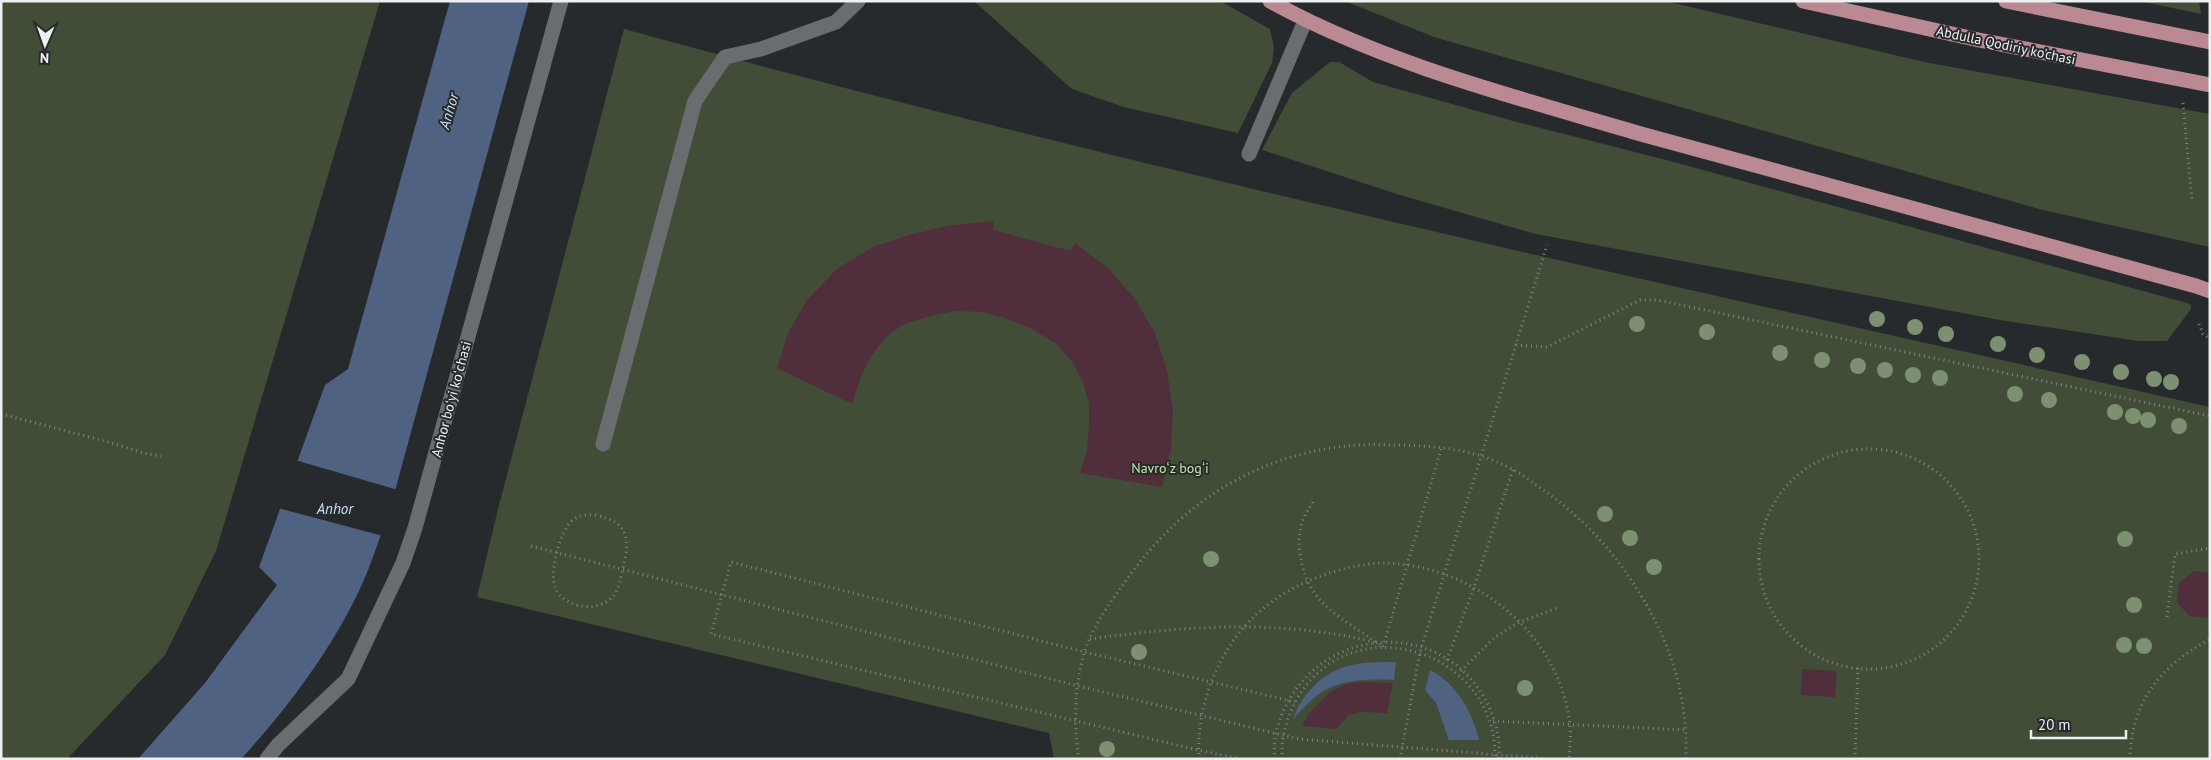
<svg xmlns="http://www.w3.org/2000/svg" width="2211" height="760" viewBox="0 0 2211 760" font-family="'PT Sans',sans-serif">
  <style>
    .green { fill: #424d38 }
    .water { fill: #4f6281 }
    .pier { fill: #272a2d }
    .building { fill: #512e3b }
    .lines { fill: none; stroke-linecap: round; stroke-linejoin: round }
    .path { stroke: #818386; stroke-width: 3; stroke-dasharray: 1 4; stroke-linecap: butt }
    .lane { stroke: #6a6d70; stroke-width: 15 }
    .street { stroke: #6a6d70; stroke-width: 15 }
    .primary { stroke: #ba8993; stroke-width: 15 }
    .tree { fill: #7d9071 }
    .labels { text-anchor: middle; stroke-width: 4; stroke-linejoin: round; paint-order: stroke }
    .street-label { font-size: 14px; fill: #eef0f2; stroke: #272a2d }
    .park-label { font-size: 14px; fill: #c4e4a9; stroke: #272a2d }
    .water-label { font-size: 15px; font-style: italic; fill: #d2dff6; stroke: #272a2d }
  </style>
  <rect width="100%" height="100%" fill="#272a2d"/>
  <path class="green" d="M 1,1 L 380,1 L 216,551 L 165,655 L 67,759 L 1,759 Z
    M 974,1 L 1220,1 L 1270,29 L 1274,47 L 1272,63 L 1238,133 L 1124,107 L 1072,89 Z
    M 1345,1 L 1665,1 L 1924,62 L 2210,114 L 2210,247 L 2043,210 L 1434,37 Z
    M 2140,1 L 2199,1 L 2201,14 Z
    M 624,29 C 1148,173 1680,287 2210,407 L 2210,759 L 1054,759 L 1049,733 L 477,597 L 497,513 Z
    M 1330,62 L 1339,62 L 1373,82 L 1513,121 L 1674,162 L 2187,303 L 2191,305 L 2191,309 L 2167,341 L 2138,341 L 2000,320 L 1536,234 L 1400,195 L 1262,150 L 1292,93 Z"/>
  <path class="water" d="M 450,1 L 529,1 L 393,498 C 381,534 370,571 352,605 C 323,661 284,712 241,759 L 138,759 L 205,683 L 277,585 L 259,567 L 325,385 L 348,369 Z
    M 1396,662 L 1394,680 C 1347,678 1323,682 1293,720 C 1297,706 1303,698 1313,687 C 1338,662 1362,662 1396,662 Z
    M 1430,670 C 1457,684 1472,711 1479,740 L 1449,740 L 1436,703 L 1425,690 Z"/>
  <path class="pier" d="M 295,460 L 398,490 L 383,536 L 278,508 Z"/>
  <path class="building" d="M 994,221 L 993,230 L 1071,251 L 1075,243 L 1108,268 L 1135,299 L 1155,333 L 1167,371 L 1173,410 L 1171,448 L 1162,487 L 1080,473 L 1087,449 L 1089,426 L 1089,404 L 1083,382 L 1072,361 L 1055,343 L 1032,329 L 1005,318 L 982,312 L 956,311 L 930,316 L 904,324 L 886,337 L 871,356 L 860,379 L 852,404 L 777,368 L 788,333 L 807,300 L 837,269 L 873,247 L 912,234 L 952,225 Z
    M 2194,571 L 2210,573 L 2210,617 L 2207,618 L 2189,616 L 2177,602 L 2179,583 Z
    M 1802,669 L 1837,671 L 1835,697 L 1801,695 Z
    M 1362,682 L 1393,683 L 1387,713 L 1360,712 L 1349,715 L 1336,729 L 1302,726 L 1309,713 L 1330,692 L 1346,684 Z"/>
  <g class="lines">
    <path class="path" d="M 2177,1 L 2177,2
      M 2183,103 L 2192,202
      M 2199,324 L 2203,334 L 2210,339
      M 1516,345 L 1547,347 L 1640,300 L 1657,300 L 2210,416
      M 1,414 L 105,441 L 143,453 L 161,456
      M1759 559a110 110 0 1 1 220 0a110 110 0 1 1-220 0Z
      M 1313,502 C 1301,519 1297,533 1300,553 C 1307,607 1344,618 1383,647 L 1442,446
      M 595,515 C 629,522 630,538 623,568 C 621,575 620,583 617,590 C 610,606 589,610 574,604 C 566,601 558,596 555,587 C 549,573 560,529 573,520 C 579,515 587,515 595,515 Z
      M 531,546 L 1078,686 L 1299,739 L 1551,759
      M 2167,617 L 2175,554 L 2210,548
      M 1090,639 C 1185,626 1280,619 1374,642
      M 1447,660 L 1474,587 L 1513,469
      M 1461,671 L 1495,637 L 1520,622 L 1557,608
      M 1493,721 L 1687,730
      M 1079,759 C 1073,721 1074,678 1088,642 C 1097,620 1113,599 1127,579 C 1183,501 1260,452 1358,445 C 1371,444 1384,445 1397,445 C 1439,446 1474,449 1512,469 C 1521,473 1529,480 1536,485 C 1576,512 1607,543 1633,583 C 1669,637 1688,693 1686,759
      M 1199,759 C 1197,728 1204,695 1218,667 C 1237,626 1271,596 1313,579 C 1336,570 1361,563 1386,563 C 1475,566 1560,634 1570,725 C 1571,736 1570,748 1569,759
      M 1241,759 L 1198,750 L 711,634 L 731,562 L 1085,652 L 1295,702
      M 1275,759 C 1272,739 1279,717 1289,700 C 1331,626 1439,621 1484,697 C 1494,715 1501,737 1499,759
      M 1282,759 C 1281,737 1287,716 1298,697 C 1355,604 1498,652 1495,759
      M 1400,759 L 1420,652 L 1547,245
      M 1855,759 L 1858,668
      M 2130,759 C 2131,701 2161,666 2210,639"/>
    <path class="lane" d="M 1249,154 L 1305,21
      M 603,444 L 695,101 L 725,57 L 761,49 L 836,22 L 858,1"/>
    <path class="street" d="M 267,759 L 278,745 L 348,679 L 403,563 L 415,528 L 561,1"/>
    <path class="primary" d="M 1270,1 C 1381,63 1519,98 1641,134 C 1826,186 2011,236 2196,286 L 2210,291
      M 1803,1 L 1979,40 L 2210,85
      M 2006,1 L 2210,42"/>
  </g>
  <g class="tree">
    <circle cx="1877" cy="319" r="8"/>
    <circle cx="1637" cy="324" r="8"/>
    <circle cx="1915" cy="327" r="8"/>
    <circle cx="1707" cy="332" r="8"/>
    <circle cx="1946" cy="334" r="8"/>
    <circle cx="1998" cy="344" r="8"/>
    <circle cx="1780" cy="353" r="8"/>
    <circle cx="2037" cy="355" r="8"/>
    <circle cx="1822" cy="360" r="8"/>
    <circle cx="2082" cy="362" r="8"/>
    <circle cx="1858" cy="366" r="8"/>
    <circle cx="1885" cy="370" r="8"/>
    <circle cx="2121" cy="372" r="8"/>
    <circle cx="1913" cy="375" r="8"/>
    <circle cx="1940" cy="378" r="8"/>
    <circle cx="2154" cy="379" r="8"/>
    <circle cx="2171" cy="382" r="8"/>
    <circle cx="2015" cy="394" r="8"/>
    <circle cx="2049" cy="400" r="8"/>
    <circle cx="2115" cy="412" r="8"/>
    <circle cx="2133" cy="416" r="8"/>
    <circle cx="2148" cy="420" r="8"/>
    <circle cx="2179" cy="426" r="8"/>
    <circle cx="1605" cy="514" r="8"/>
    <circle cx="1630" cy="538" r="8"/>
    <circle cx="2125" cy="539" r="8"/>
    <circle cx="1211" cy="559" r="8"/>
    <circle cx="1654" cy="567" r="8"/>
    <circle cx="2134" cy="605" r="8"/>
    <circle cx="2124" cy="645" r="8"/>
    <circle cx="2144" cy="646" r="8"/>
    <circle cx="1139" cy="652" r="8"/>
    <circle cx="1525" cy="688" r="8"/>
    <circle cx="1107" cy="749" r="8"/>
  </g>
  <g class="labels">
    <g class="street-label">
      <text transform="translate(2006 45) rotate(12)" y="5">Abdulla Qodiriy ko'chasi</text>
      <text transform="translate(451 399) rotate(-75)" y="5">Anhor boʻyi koʻchasi</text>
    </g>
    <g class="park-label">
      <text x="1170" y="473">Navroʻz bogʻi</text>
    </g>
    <g class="water-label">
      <text transform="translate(449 111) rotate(-74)" y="5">Anhor</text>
      <text x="335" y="514">Anhor</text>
    </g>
  </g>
  <rect width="2211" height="760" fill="none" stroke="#eef0f2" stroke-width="5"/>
  <g transform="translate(45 45) rotate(182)" stroke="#272a2d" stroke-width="4" paint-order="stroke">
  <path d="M0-4L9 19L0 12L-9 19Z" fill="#eef0f2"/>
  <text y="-8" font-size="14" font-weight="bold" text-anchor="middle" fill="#eef0f2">N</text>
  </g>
  <path d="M2031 730v8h95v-8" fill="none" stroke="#eef0f2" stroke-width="2.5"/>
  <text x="2038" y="730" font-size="15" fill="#eef0f2" stroke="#272a2d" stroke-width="4" paint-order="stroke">20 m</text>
</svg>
